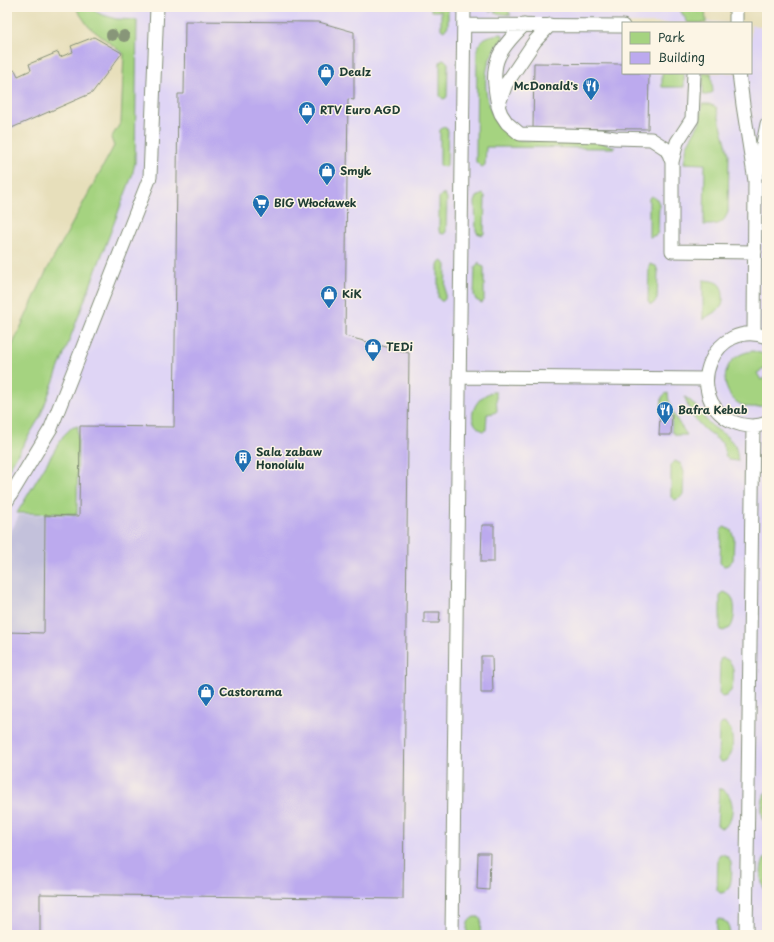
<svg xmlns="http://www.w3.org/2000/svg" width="774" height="942" viewBox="0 0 774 942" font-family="'Playpen Sans',sans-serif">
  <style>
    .built { fill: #dfd5f5 }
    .industrial { fill: #c3c1db }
    .green { fill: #a5d380; stroke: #62885a }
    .building { fill: #bcaaee }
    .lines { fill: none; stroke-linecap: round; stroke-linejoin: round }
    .service-casing { stroke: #838e78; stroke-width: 15 }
    .service { stroke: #fff; stroke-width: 13 }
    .tree { fill: #889679 }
    .labels { text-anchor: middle; stroke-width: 3; stroke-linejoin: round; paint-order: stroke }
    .poi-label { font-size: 11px; font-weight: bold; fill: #1f3d34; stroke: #fcf5e5; text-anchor: start }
  </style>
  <rect width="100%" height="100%" fill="#fcf5e5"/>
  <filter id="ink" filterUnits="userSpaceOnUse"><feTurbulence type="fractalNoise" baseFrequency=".025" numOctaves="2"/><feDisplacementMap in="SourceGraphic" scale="8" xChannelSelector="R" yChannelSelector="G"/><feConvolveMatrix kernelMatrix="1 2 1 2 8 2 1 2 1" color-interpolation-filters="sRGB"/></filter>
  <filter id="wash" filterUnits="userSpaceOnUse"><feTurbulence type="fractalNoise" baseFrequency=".012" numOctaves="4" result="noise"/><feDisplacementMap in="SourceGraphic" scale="16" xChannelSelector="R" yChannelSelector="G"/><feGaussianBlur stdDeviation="0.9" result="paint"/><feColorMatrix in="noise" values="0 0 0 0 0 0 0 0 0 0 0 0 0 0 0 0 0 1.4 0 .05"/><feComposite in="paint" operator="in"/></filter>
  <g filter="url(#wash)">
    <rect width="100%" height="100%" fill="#e7dfbb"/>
    <path class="built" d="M 75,7 L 698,7 L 697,21 L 735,23 L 623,23 L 623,73 L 751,73 L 751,25 L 767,27 L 767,935 L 7,935 L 7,357 L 46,272 L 114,146 L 111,138 L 121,122 L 124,54 L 89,27 Z"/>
    <path class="industrial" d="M 19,515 L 45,515 L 44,633 L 7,632 L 7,540 Z"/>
    <path class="green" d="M 75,7 L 89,7 L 100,14 L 116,19 L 137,20 L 135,163 L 132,176 L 40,417 L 7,472 L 7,357 L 46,272 L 114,146 L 111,138 L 121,122 L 124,54 L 89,27 Z
      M 431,7 L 447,7 L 448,11 L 448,26 L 444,31 L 441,29 L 441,11 L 431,11 Z
      M 483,7 L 506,7 L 511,15 L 495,13 L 495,11 L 492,10 L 491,12 Z
      M 678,7 L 705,7 L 706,23 L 688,23 Z
      M 502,34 L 503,35 L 503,38 C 498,44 493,51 490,59 C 479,87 489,130 520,140 L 600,142 L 615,147 L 614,148 L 486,147 L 485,165 L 482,167 L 476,162 L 476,159 L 477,49 C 481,37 490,35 502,34 Z
      M 444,59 L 448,63 L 447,96 L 446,98 L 443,99 L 440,96 L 440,62 Z
      M 662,73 L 684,73 L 684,87 L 662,87 Z
      M 703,73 L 711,73 L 713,92 L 707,95 L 703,95 Z
      M 702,104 L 709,104 L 716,107 L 729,154 L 728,212 C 723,225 717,225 704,225 L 705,164 L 684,163 L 687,145 L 700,122 Z
      M 443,127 L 446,128 L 448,130 L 447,165 L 445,167 L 440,166 L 440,130 Z
      M 442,194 L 444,194 L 447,198 L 446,232 L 444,234 L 440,233 L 439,231 L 439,198 Z
      M 483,194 L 485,196 L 484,233 L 483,235 L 477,233 L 476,230 L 475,202 L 477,197 Z
      M 651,196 L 657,199 L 659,204 L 658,232 L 656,235 L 650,237 L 649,235 L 649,198 Z
      M 443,261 L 446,265 L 445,299 L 443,301 L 441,301 L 438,298 L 438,265 L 439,262 Z
      M 479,262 L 479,265 L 484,267 L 484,301 L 482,303 L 476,300 L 474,295 L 475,268 Z
      M 650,264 L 656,266 L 658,272 L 657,299 L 653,304 L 650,304 L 648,302 L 649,266 Z
      M 703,280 C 717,281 723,283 723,298 C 723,301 723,304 721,307 C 717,312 708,315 703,320 Z
      M 753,351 L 767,355 L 767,374 L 764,369 L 757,373 L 761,380 L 767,376 L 767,404 C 724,422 706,357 753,351 Z
      M 492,392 L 496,392 L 496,394 L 497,411 L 494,413 L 487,414 L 486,430 L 483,431 C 463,421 475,397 492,392 Z
      M 668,393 C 669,410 678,422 687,435 L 676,435 L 671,431 L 672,415 L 664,415 L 661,412 L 662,397 L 665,394 Z
      M 685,397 C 698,405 700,415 711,425 C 718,431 727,435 733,443 C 737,448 737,454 738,461 L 729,460 L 726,457 L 722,443 L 704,429 L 694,418 L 688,407 Z
      M 78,426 L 77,514 L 17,513 L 63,436 L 71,428 Z
      M 675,461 L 681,464 L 684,472 L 683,494 L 680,498 L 674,500 L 671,497 L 671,464 Z
      M 724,527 L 731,530 L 734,538 L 733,560 L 728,565 L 724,566 L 720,563 L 721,530 Z
      M 724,592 C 728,594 731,595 732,598 C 736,605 735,622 730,628 L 723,631 L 721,630 L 720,628 L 720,595 Z
      M 723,658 C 737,661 734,681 731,691 L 726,696 L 722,697 L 719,694 L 720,661 L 720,659 Z
      M 723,723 L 726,724 L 731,730 C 733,741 735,759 722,762 L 719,761 L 718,759 L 719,726 Z
      M 719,789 L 721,789 C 736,793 736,824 721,828 L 717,825 Z
      M 767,791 L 767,826 C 760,818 760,799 767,791 Z
      M 720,854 C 724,854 728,856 730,860 C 733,865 732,885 728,889 C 726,892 723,893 720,893 L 717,890 L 718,857 Z
      M 767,856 L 767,892 C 759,885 759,863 767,856 Z
      M 474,917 L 479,917 L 481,920 L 480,935 L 467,935 C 467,927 466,921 474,917 Z
      M 720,919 L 728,923 L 730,935 L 716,935 L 717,920 Z"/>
    <g id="blocks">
      <path class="building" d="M 185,21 L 319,22 L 354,32 L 354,100 L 348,99 L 345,336 L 409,353 L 403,899 L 40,894 L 40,935 L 7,935 L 7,632 L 44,633 L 45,515 L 79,516 L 80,426 L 174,427 L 178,94 L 184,94 Z
        M 94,37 L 122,53 L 92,93 L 7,130 L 7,74 L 15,70 L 18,76 L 31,70 L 29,64 L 58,52 L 60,57 L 73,52 L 71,46 Z
        M 534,63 L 623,64 L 623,73 L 649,73 L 648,129 L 533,128 Z
        M 660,415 L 672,415 L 671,435 L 659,435 Z
        M 482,525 L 494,525 L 494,562 L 481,562 Z
        M 424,612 L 440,612 L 439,623 L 424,623 Z
        M 481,656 L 492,656 L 493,693 L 481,693 Z
        M 478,853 L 490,853 L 489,890 L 477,889 Z"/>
    </g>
  </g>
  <g filter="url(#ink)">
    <use href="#blocks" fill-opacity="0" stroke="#838e78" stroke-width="1"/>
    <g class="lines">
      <defs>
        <path id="service" d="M 736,7 L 736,23
          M 464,25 L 623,26
          M 550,25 L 535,41 L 506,84 L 498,106 L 501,114 L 507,123 L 520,134 L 600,136 L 615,138 L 651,139 L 665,148 L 669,154 L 672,162
          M 694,73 L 692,119 L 677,142 L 672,162 L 672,251 L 755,252
          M 739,73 L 743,105 L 755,181 L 754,334
          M 498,105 C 490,65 495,53 524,25
          M 757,174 L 767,124
          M 767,337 C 715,317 681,394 731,421 C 742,426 755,428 767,423
          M 459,377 L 706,379
          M 7,501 L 51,428 L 150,177 L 157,7
          M 452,935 L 464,7
          M 746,935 L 753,426"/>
      </defs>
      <use href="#service" class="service-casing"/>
      <use href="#service" class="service"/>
    </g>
    <g class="tree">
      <circle cx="112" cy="35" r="6"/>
      <circle cx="124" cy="36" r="6"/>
    </g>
  </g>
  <defs>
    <symbol id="shop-pin" viewBox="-11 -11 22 30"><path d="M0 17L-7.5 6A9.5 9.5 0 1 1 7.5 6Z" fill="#1f6fb2" stroke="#fcf5e5"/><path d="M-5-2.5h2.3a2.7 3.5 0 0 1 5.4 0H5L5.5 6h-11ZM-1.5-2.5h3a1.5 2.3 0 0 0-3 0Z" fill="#fff"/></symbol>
    <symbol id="restaurant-pin" viewBox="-11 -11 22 30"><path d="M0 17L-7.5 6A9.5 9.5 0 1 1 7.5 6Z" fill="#1f6fb2" stroke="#fcf5e5"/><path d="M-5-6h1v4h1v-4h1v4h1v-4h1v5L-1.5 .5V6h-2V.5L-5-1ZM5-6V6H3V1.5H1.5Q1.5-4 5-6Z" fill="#fff"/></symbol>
    <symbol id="supermarket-pin" viewBox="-11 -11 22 30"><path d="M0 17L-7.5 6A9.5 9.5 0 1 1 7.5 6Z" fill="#1f6fb2" stroke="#fcf5e5"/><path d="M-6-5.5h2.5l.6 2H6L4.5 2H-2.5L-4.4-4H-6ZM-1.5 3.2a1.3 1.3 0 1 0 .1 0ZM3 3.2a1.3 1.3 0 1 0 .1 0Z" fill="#fff"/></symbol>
    <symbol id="building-pin" viewBox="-11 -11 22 30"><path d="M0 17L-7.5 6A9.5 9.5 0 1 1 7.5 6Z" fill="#1f6fb2" stroke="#fcf5e5"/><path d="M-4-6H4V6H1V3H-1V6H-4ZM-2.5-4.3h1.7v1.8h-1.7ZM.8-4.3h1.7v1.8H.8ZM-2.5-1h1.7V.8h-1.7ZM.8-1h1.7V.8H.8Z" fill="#fff"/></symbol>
  </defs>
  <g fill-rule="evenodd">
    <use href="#shop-pin" x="316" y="62" width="20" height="27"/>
    <use href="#restaurant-pin" x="581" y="76" width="20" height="27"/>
    <use href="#shop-pin" x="297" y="100" width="20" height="27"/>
    <use href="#shop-pin" x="317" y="161" width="20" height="27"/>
    <use href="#supermarket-pin" x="251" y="193" width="20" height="27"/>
    <use href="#shop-pin" x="319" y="284" width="20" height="27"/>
    <use href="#shop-pin" x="363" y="337" width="20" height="27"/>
    <use href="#restaurant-pin" x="655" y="400" width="20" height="27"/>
    <use href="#building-pin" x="233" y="448" width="20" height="27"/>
    <use href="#shop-pin" x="196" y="682" width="20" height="27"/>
  </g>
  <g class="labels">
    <g class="poi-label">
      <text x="339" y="76">Dealz</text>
      <text x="578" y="90" text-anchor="end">McDonald's</text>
      <text x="320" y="114">RTV Euro AGD</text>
      <text x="340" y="175">Smyk</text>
      <text x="274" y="207">BIG Włocławek</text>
      <text x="342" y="298">KiK</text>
      <text x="386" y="351">TEDi</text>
      <text x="678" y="414">Bafra Kebab</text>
      <text x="256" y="456">Sala zabaw<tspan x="256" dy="13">Honolulu</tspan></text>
      <text x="219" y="696">Castorama</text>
    </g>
  </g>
  <rect width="774" height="942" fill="none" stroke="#fcf5e5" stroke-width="24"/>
  <rect x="622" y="22" width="130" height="52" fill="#fcf5e5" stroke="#a4ab9e"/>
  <rect x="630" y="32" width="20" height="12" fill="#a5d380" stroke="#a4ab9e"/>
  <text x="658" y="42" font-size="12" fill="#1f3d34">Park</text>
  <rect x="630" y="52" width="20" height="12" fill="#bcaaee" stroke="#a4ab9e"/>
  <text x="658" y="62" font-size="12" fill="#1f3d34">Building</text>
</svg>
